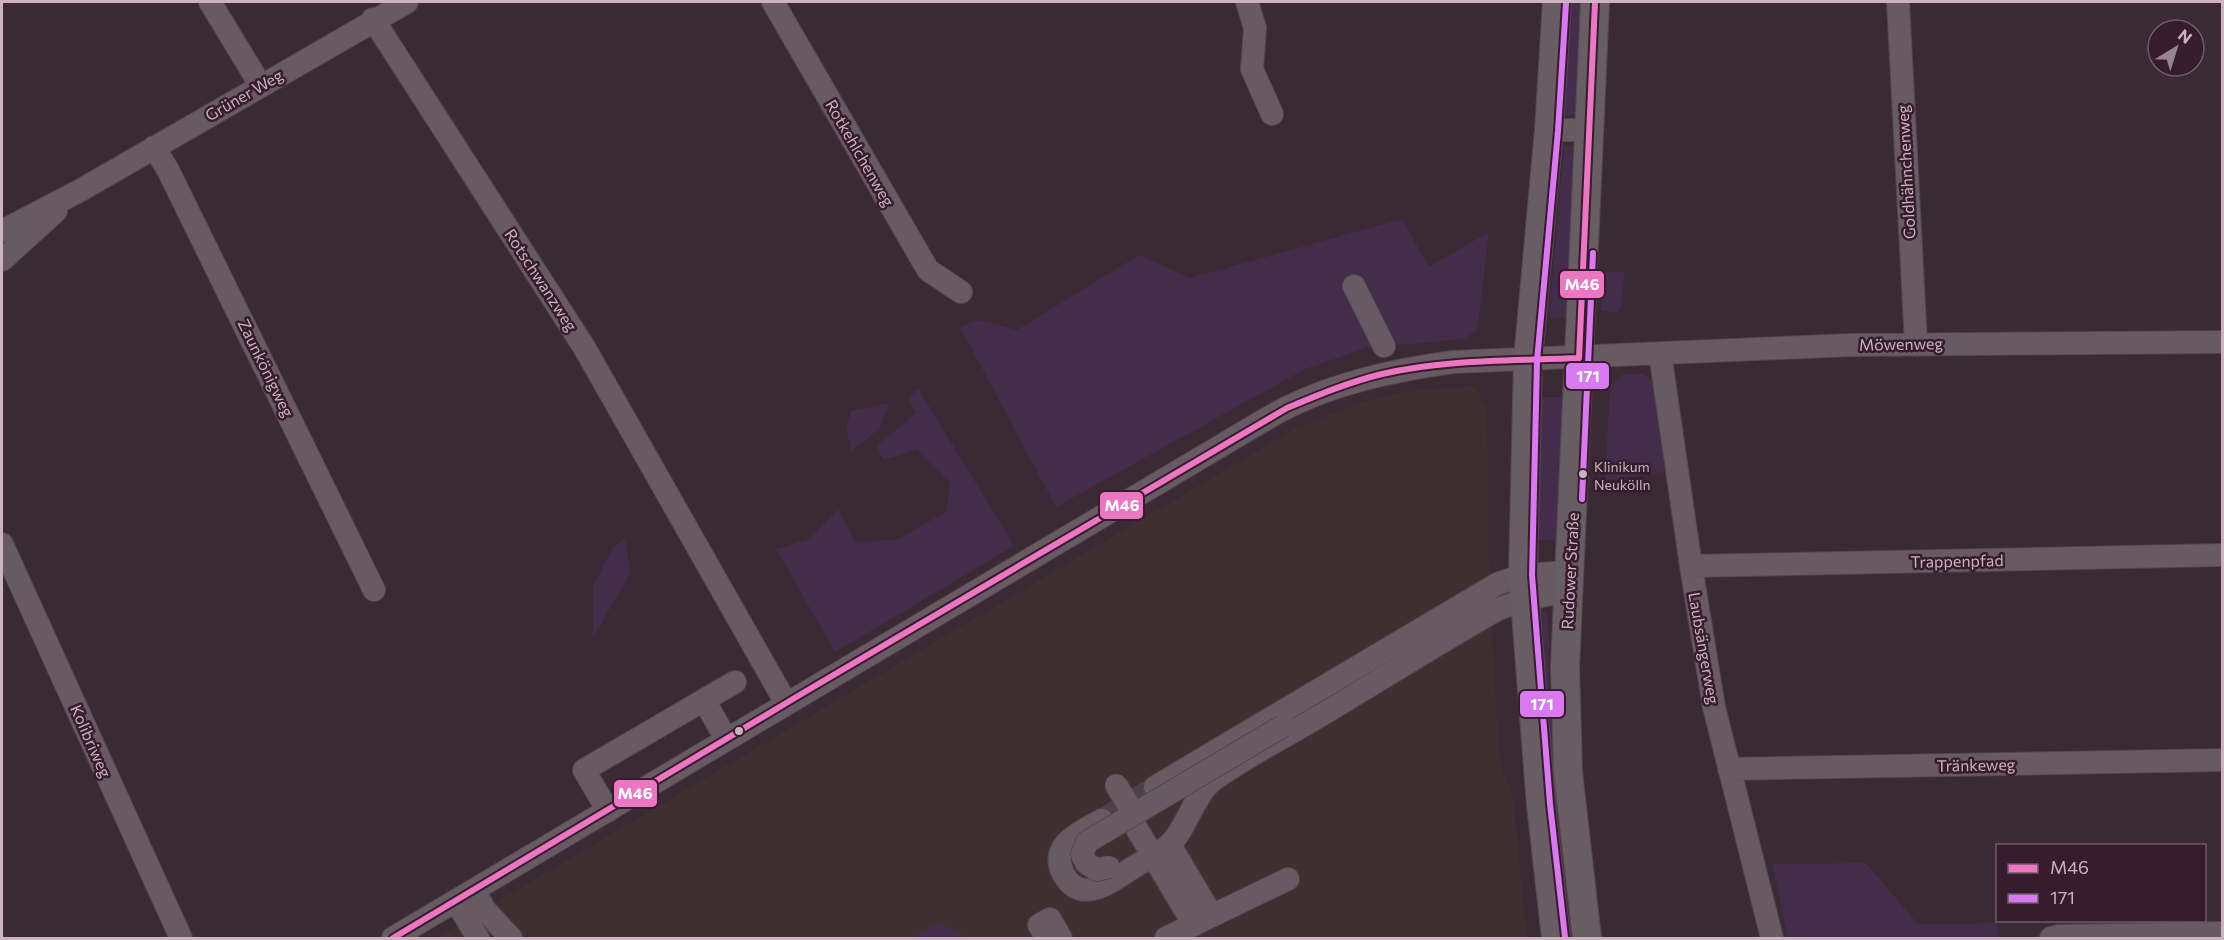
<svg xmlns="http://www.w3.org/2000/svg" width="2224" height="940" viewBox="0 0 2224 940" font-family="Commissioner,sans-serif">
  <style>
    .medical { fill: #402f31 }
    .green { fill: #442d4a }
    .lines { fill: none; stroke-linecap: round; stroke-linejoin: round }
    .minor-tunnel { stroke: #503f49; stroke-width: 22; stroke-dasharray: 22 11; stroke-linecap: butt }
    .minor-casing { stroke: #52464d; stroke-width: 24 }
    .major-casing { stroke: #574751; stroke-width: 30 }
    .minor { stroke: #685a62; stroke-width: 22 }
    .major { stroke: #695d64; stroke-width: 28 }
    .minor-bridge-casing { stroke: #52464d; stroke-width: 24; stroke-linecap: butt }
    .minor-bridge { stroke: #685a62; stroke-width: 22 }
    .bus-1-casing { stroke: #361c2c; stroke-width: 10 }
    .bus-2-casing { stroke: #361c2c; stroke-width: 10 }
    .bus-1 { stroke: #ec76c2; stroke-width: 6 }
    .bus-2 { stroke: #d978f1; stroke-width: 6 }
    .bus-dot { fill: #cbb3c1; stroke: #361c2c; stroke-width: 2 }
    .labels { text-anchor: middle; stroke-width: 5; stroke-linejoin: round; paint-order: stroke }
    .bus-label { font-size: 14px; fill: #cbb3c1; stroke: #361c2c; text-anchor: start }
    .street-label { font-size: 16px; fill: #cbb3c1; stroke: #361c2c }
    .line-badge { stroke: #361c2c; stroke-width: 2 }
    .badge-label { font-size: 16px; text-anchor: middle; font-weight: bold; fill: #fff }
  </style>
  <rect width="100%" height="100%" fill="#3a2a34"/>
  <path class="medical" d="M 1474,386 L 1487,406 L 1489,575 L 1498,740 L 1502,769 L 1513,796 L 1527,938 L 436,938 L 1296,428 L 1365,401 L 1404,392 Z"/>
  <path class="green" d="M 1566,2 L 1584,2 L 1578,116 L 1566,115 L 1564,34 Z
    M 1564,146 L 1578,147 L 1568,317 L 1549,318 Z
    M 1402,219 L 1429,267 L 1489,232 L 1477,331 L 1463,339 L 1366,348 L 1305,369 L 1056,507 L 960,327 L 979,320 L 1017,330 L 1139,255 L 1190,278 Z
    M 1604,272 L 1625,272 L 1621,307 L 1618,312 L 1601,311 Z
    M 1623,374 L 1644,374 L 1653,382 L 1665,472 L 1605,480 L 1610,387 Z
    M 918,388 L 1014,546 L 835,652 L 776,549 L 810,539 L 838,509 L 855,542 L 899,539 L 947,511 L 950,482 L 917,450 L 883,460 L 877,446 L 916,413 L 909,399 Z
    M 1536,397 L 1565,397 L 1559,540 L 1539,540 Z
    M 890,403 L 879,429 L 851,451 L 846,427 L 851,411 Z
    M 625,538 L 630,573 L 593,638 L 593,586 L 613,547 Z
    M 1541,611 L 1546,613 L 1548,621 L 1549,693 L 1554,714 L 1575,938 L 1568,938 L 1553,799 Z
    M 1866,863 L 1918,924 L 1997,923 L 1997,938 L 1788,938 L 1772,864 Z
    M 939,922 L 969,938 L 911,938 Z"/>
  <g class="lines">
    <path class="minor-tunnel" d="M 1102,820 L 1155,787"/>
    <defs>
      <path id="minor" d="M 210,2 L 261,86
        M 773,2 L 928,270 L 961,292
        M 1247,2 L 1255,28 L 1252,69 L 1272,114
        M 1898,2 L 1916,343
        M 373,19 L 584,347 L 786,703
        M 1549,130 L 1589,130
        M 154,147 L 168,170 L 374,590
        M 2,231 L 81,190 L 407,2
        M 2,260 L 56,211
        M 1354,286 L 1384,346
        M 1660,353 L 1691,566 L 1714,707 L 1772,938
        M 2,544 L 181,938
        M 1691,566 L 2222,555
        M 726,739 L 704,700 L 735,682
        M 1729,769 L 2222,760
        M 1155,787 L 1497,584 L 1523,575 L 1570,572
        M 608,811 L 584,770 L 704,700
        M 1102,820 C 1082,831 1047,845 1064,875 C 1083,907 1114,879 1134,867 C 1145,860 1160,854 1169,845 C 1186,830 1194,795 1212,781 C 1245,757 1283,738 1318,717 C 1378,681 1437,644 1498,609 L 1525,600 L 1568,590
        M 1134,824 L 1194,925
        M 1170,845 L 1212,916
        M 474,891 L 485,910 L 511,938
        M 456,901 L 478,938
        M 393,938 L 1207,454 C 1233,439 1259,422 1286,408 C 1338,382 1396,370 1453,362 L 1851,345 L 2222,342
        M 1047,938 L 1039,925 L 1050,919 L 1061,938
        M 1166,938 L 1288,879
        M 2051,938 L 2058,936 L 2222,933"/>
      <path id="major" d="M 1556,938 L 1541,805 L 1523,575 L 1528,360 L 1549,130 L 1557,2
        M 1587,938 L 1568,772 L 1565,667 L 1595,2"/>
    </defs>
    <use href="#minor" class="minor-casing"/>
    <use href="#major" class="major-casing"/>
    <use href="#minor" class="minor"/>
    <use href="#major" class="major"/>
    <defs>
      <path id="minor-bridge" d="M 1116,785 L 1134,814
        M 1109,867 L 1097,870 L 1086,863 L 1082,854 L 1087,842 L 1283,726"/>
    </defs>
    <use href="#minor-bridge" class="minor-bridge-casing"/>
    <use href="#minor-bridge" class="minor-bridge"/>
    <defs>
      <path id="bus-1" d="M 393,938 L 803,693 L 1287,408 C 1318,395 1349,382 1382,374 C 1446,359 1513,361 1579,358 L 1595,2"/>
      <path id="bus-2" d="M 1582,499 L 1593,253
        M 1565,937 L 1550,804 L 1532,575 L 1537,361 L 1558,131 L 1566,3"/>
    </defs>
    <use href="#bus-1" class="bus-1-casing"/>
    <use href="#bus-2" class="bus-2-casing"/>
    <use href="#bus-1" class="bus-1"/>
    <use href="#bus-2" class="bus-2"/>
  </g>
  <g class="bus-dot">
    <circle cx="1583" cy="474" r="5"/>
    <circle cx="739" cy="731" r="5"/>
  </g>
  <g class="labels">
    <g class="bus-label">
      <text x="1594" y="472">Klinikum<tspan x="1594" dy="18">Neukölln</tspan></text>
    </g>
    <g class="street-label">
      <text transform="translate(244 95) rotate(-30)" y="6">Grüner Weg</text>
      <text transform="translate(860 153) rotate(60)" y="6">Rotkehlchenweg</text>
      <text transform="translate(1906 172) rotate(-93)" y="6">Goldhähnchenweg</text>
      <text transform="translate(541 280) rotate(57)" y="6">Rotschwanzweg</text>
      <text transform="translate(1901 344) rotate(-1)" y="6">Möwenweg</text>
      <text transform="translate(266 368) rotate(64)" y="6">Zaunkönigweg</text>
      <text transform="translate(1957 561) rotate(-1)" y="6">Trappenpfad</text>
      <text transform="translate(1570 571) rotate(-87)" y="6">Rudower Straße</text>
      <text transform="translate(1704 648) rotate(80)" y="6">Laubsängerweg</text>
      <text transform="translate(91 741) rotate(66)" y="6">Kolibriweg</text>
      <text transform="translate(1976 765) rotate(-1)" y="6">Tränkeweg</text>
    </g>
  </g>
  <g class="line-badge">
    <rect x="1559" y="270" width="46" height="29" rx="6" fill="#ec76c2"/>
    <rect x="1565" y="362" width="45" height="28" rx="6" fill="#d978f1"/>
    <rect x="1099" y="491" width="45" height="29" rx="6" fill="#ec76c2"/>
    <rect x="1519" y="690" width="46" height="28" rx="6" fill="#d978f1"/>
    <rect x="613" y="779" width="45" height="29" rx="6" fill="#ec76c2"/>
  </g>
  <g class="badge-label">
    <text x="1582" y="290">M46</text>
    <text x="1588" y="382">171</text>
    <text x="1122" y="511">M46</text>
    <text x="1542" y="710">171</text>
    <text x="635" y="799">M46</text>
  </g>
  <rect width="2224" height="940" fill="none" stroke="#cbb3c1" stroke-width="6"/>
  <rect x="1996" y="844" width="210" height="78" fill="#361c2c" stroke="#725868" stroke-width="1.5"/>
  <rect x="2008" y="864" width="30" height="9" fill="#ec76c2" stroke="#725868" stroke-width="1.5"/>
  <text x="2050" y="874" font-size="18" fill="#cbb3c1">M46</text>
  <rect x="2008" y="894" width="30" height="9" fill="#d978f1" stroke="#725868" stroke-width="1.5"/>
  <text x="2050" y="904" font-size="18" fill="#cbb3c1">171</text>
  <g transform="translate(2176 48) rotate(38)"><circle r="28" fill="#361c2c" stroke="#725868" stroke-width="1.5"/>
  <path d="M0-4.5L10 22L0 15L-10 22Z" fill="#988390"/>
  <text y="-9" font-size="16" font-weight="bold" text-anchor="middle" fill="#cbb3c1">N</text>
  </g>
</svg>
